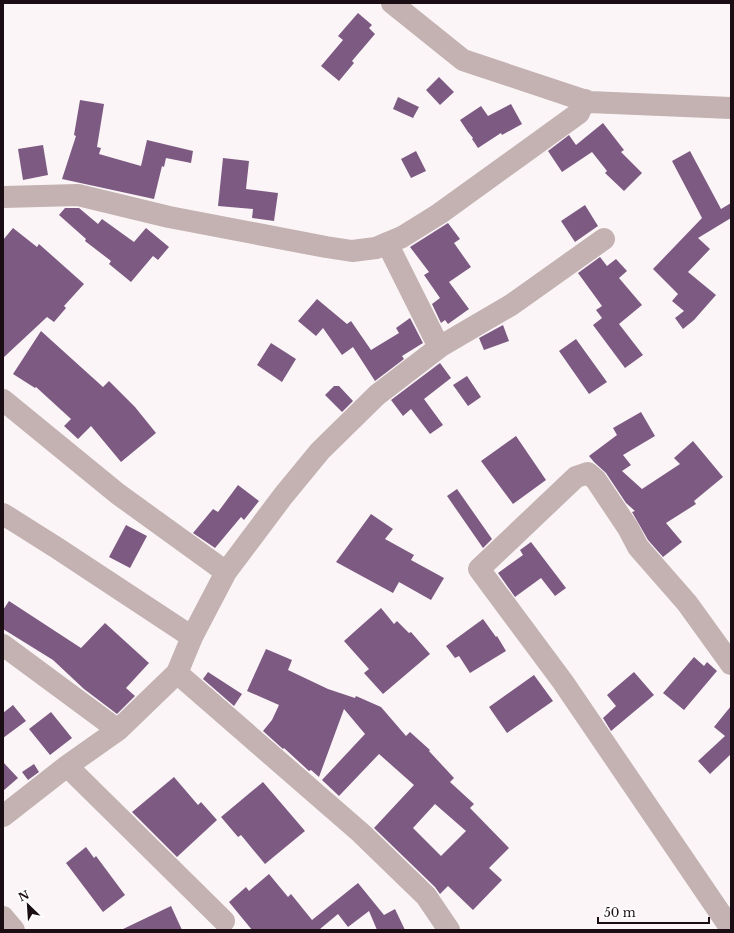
<svg xmlns="http://www.w3.org/2000/svg" width="734" height="933" viewBox="0 0 734 933" font-family="'Libre Baskerville',serif">
  <style>
    .building { fill: #7d5a82; fill-rule: evenodd }
    .lines { fill: none; stroke-linecap: round; stroke-linejoin: round }
    .minor { stroke: #c3b2b1; stroke-width: 22 }
  </style>
  <rect width="100%" height="100%" fill="#fcf5f8"/>
  <path class="building" d="M 358,13 L 372,25 L 369,28 L 375,34 L 352,61 L 354,63 L 339,81 L 321,66 L 343,40 L 338,36 Z
    M 439,77 L 454,92 L 440,105 L 426,90 Z
    M 398,97 L 419,107 L 413,118 L 393,109 Z
    M 80,100 L 104,104 L 97,147 L 101,148 L 99,154 L 141,166 L 147,140 L 193,151 L 191,163 L 166,158 L 164,167 L 162,166 L 154,199 L 62,179 L 76,136 L 74,135 Z
    M 511,104 L 522,124 L 502,135 L 501,133 L 478,148 L 472,139 L 473,138 L 468,132 L 460,120 L 481,106 L 488,116 Z
    M 603,123 L 624,150 L 621,152 L 642,173 L 624,191 L 605,173 L 607,171 L 592,152 L 562,172 L 548,151 L 569,135 L 576,145 Z
    M 43,145 L 48,175 L 23,180 L 18,149 Z
    M 416,151 L 426,171 L 411,178 L 401,159 Z
    M 690,151 L 721,209 L 731,203 L 731,218 L 698,238 L 710,249 L 688,272 L 716,295 L 694,320 L 683,329 L 675,318 L 684,311 L 672,301 L 678,294 L 653,269 L 702,218 L 672,161 Z
    M 223,158 L 249,161 L 246,189 L 278,193 L 274,221 L 252,218 L 253,209 L 218,206 Z
    M 585,205 L 598,226 L 575,242 L 561,221 Z
    M 65,208 L 79,208 L 98,224 L 102,219 L 134,242 L 146,228 L 169,247 L 158,260 L 153,256 L 131,282 L 109,264 L 111,261 L 85,241 L 86,239 L 59,215 Z
    M 448,223 L 460,239 L 454,243 L 471,267 L 449,282 L 469,309 L 448,324 L 445,320 L 441,323 L 432,304 L 440,298 L 424,275 L 429,272 L 410,247 Z
    M 13,228 L 37,247 L 39,244 L 84,284 L 64,306 L 66,308 L 54,322 L 47,317 L 3,358 L 3,240 Z
    M 600,257 L 607,266 L 616,259 L 627,271 L 619,278 L 642,305 L 619,324 L 643,355 L 625,368 L 593,325 L 602,318 L 596,310 L 602,306 L 578,273 Z
    M 317,299 L 347,324 L 351,321 L 371,350 L 399,333 L 396,328 L 410,318 L 423,343 L 402,356 L 404,359 L 375,381 L 353,347 L 342,355 L 323,328 L 316,336 L 298,321 Z
    M 503,325 L 509,341 L 484,350 L 479,338 Z
    M 41,331 L 103,387 L 109,381 L 135,407 L 156,433 L 121,462 L 91,426 L 78,439 L 64,426 L 71,419 L 36,387 L 35,388 L 13,374 Z
    M 576,339 L 607,382 L 589,394 L 559,351 Z
    M 271,343 L 296,359 L 282,382 L 257,365 Z
    M 440,363 L 451,378 L 424,399 L 443,425 L 430,434 L 411,409 L 403,416 L 391,400 Z
    M 467,376 L 481,397 L 468,406 L 453,385 Z
    M 334,386 L 339,386 L 353,401 L 342,412 L 325,395 Z
    M 641,412 L 655,436 L 623,455 L 631,465 L 622,471 L 642,489 L 680,464 L 674,458 L 693,441 L 723,477 L 694,501 L 696,504 L 666,523 L 682,542 L 663,557 L 648,540 L 632,512 L 635,511 L 626,503 L 606,473 L 594,462 L 589,456 L 617,435 L 613,428 Z
    M 516,436 L 546,480 L 513,504 L 481,461 Z
    M 238,485 L 259,501 L 244,520 L 241,517 L 215,548 L 193,533 L 213,509 L 218,512 Z
    M 457,489 L 492,539 L 483,548 L 447,496 Z
    M 371,514 L 393,529 L 385,539 L 414,555 L 411,560 L 444,578 L 431,600 L 399,582 L 393,593 L 336,562 Z
    M 126,525 L 147,536 L 130,568 L 109,557 Z
    M 531,542 L 566,588 L 555,596 L 541,578 L 515,597 L 498,573 L 523,555 L 520,550 Z
    M 9,601 L 81,648 L 105,623 L 149,663 L 126,688 L 135,696 L 117,714 L 84,689 L 53,660 L 3,629 L 3,610 Z
    M 381,608 L 394,624 L 397,621 L 409,633 L 411,632 L 430,654 L 383,694 L 364,673 L 369,669 L 344,641 Z
    M 483,619 L 496,637 L 497,636 L 506,651 L 470,673 L 459,656 L 455,658 L 446,646 Z
    M 266,649 L 292,660 L 288,670 L 328,689 L 355,698 L 356,696 L 381,707 L 406,736 L 410,732 L 430,750 L 429,751 L 454,778 L 450,782 L 474,804 L 470,808 L 509,848 L 489,868 L 502,880 L 473,910 L 448,886 L 440,894 L 435,887 L 374,828 L 414,785 L 379,754 L 339,796 L 322,780 L 365,734 L 344,709 L 319,777 L 311,770 L 309,771 L 284,748 L 283,749 L 263,731 L 272,720 L 279,705 L 247,691 ZM 435,804 L 466,831 L 441,856 L 413,828 Z
    M 694,657 L 704,666 L 707,662 L 717,671 L 684,710 L 663,693 Z
    M 208,672 L 242,694 L 234,706 L 203,679 Z
    M 634,672 L 654,695 L 611,731 L 603,718 L 616,706 L 607,695 Z
    M 534,675 L 553,701 L 507,733 L 489,707 Z
    M 13,705 L 26,721 L 3,738 L 3,713 Z
    M 731,706 L 731,754 L 710,774 L 698,761 L 725,736 L 714,727 Z
    M 51,712 L 72,738 L 50,755 L 29,729 Z
    M 3,762 L 18,778 L 3,791 Z
    M 34,764 L 39,772 L 28,780 L 22,772 Z
    M 174,777 L 198,805 L 201,802 L 217,820 L 177,857 L 132,812 Z
    M 263,782 L 305,831 L 265,864 L 241,835 L 238,837 L 221,817 Z
    M 86,847 L 94,858 L 96,856 L 125,895 L 103,912 L 66,863 Z
    M 269,874 L 288,897 L 291,894 L 312,920 L 358,883 L 384,915 L 395,909 L 405,930 L 377,930 L 369,911 L 348,927 L 338,914 L 320,929 L 321,930 L 252,930 L 229,902 L 246,887 L 249,891 Z
    M 171,906 L 182,930 L 121,930 Z"/>
  <g class="lines">
    <path class="minor" d="M 392,3 L 463,60 L 589,102 L 731,108
      M 3,197 L 78,195 L 169,217 L 326,247 L 352,251 L 376,248 L 402,237 L 439,214 L 579,113 L 585,100
      M 387,243 L 439,347
      M 3,400 L 118,494 L 226,572
      M 3,514 L 57,548 L 192,637
      M 3,645 L 118,730
      M 731,664 L 687,603 L 638,547 L 628,528 L 596,480 L 588,473 L 576,477 L 479,569 L 563,682 L 731,929
      M 177,673 L 361,833 L 426,896 L 449,930
      M 67,766 L 224,921
      M 3,816 L 67,766 L 118,730 L 177,673 L 192,637 L 226,572 L 283,496 L 320,451 L 377,395 L 441,346 L 511,305 L 604,239
      M 3,917 L 14,930"/>
  </g>
  <rect width="734" height="933" fill="none" stroke="#1a0e14" stroke-width="8"/>
  <g transform="translate(28 905) rotate(335)" stroke="#ffffff" stroke-width="3" paint-order="stroke">
  <path d="M0-3L7 15L0 10L-7 15Z" fill="#1a0e14"/>
  <text y="-6" font-size="11" font-weight="bold" text-anchor="middle" fill="#1a0e14">N</text>
  </g>
  <path d="M598 917v6h111v-6" fill="none" stroke="#1a0e14" stroke-width="2"/>
  <text x="604" y="917" font-size="12" fill="#1a0e14" stroke="#ffffff" stroke-width="3" paint-order="stroke">50 m</text>
</svg>
